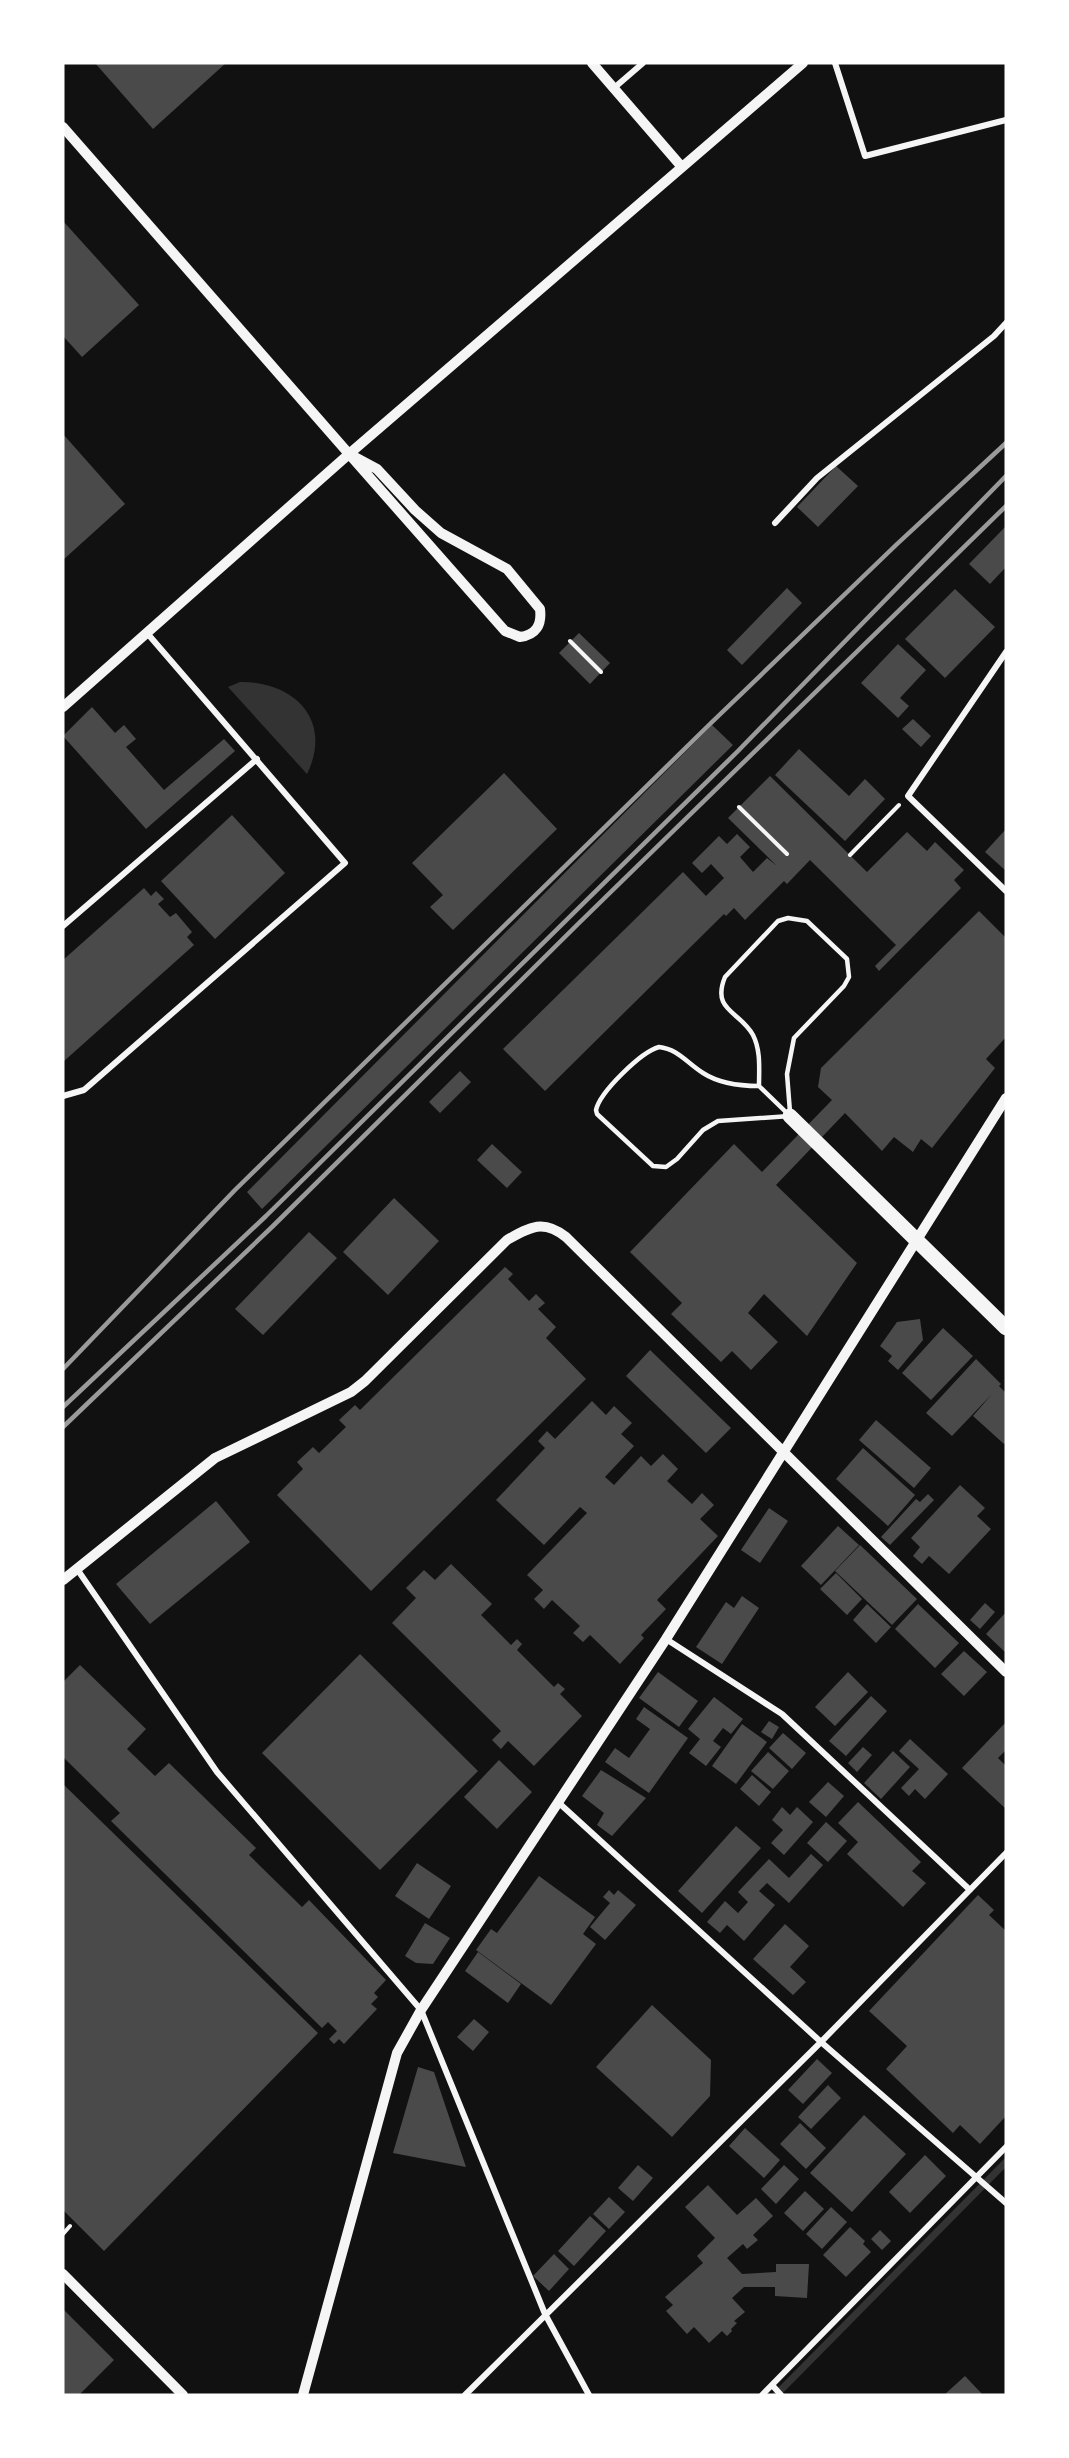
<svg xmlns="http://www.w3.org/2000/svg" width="1069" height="2458" viewBox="0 0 1069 2458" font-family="'Open Sans',sans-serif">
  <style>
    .water { fill: #333 }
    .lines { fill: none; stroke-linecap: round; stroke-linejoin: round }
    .stream { stroke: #333; stroke-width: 7 }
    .building { fill: #4a4a4a }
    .path { stroke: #f5f5f5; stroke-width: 4 }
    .service { stroke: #f5f5f5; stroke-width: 4.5 }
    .minor { stroke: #f5f5f5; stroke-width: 6 }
    .tertiary { stroke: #f5f5f5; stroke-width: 10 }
    .primary { stroke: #f5f5f5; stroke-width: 15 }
    .rail { stroke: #9a9a9a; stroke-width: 4.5 }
  </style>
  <rect width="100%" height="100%" fill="#111"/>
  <path class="water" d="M 240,682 C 295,681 333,721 307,774 L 228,687 Z"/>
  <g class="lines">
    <path class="stream" d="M 776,2395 L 1006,2162"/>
  </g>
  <path class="building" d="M 95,63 L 226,63 L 153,129 Z
    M 63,221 L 139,305 L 82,357 L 63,336 Z
    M 63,434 L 125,504 L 63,560 Z
    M 836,466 L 858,486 L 818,527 L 797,507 Z
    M 1006,526 L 1006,567 L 990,584 L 969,564 Z
    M 787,588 L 802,603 L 742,665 L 727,650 Z
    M 955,589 L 995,627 L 945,678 L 905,639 Z
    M 579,633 L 610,663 L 590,684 L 559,653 Z
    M 898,644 L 926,670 L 900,698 L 909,706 L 898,718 L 861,683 Z
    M 92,707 L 115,733 L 124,725 L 136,739 L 126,747 L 164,790 L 224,739 L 235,751 L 146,829 L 63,736 Z
    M 913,719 L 931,736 L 921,747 L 902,729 Z
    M 712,725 L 733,745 L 262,1209 L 247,1192 Z
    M 799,749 L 849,796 L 865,779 L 885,799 L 845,841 L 775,775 Z
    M 504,773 L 557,829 L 453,930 L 430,907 L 443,895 L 412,863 Z
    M 770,776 L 867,872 L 907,832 L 927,851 L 935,842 L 964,870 L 954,880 L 961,888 L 879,971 L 875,966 L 896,945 L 810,860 L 787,884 L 784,881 L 745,920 L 734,908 L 726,916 L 724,914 L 545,1091 L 503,1049 L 683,872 L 706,896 L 724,878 L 711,864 L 702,873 L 692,863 L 719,836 L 727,844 L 737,834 L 750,847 L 740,857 L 753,872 L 767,858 L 777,866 L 728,818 Z
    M 232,815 L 285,873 L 215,939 L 161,881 Z
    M 1006,829 L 1006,871 L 985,852 Z
    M 144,888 L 151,896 L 156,891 L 164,899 L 158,904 L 170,917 L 176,913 L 192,932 L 187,937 L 194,945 L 63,1062 L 63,960 Z
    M 979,911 L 1006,938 L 1006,1037 L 986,1059 L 995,1068 L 932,1148 L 921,1139 L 913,1152 L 894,1137 L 882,1151 L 845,1113 L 776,1185 L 857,1263 L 807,1336 L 764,1294 L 748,1313 L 778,1342 L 751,1370 L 732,1351 L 721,1362 L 671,1314 L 682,1303 L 630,1252 L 734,1144 L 762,1172 L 832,1100 L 818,1087 L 821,1068 Z
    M 460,1071 L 471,1082 L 440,1113 L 429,1102 Z
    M 492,1144 L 522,1172 L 507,1188 L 477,1160 Z
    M 394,1198 L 439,1241 L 388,1295 L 343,1252 Z
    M 309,1232 L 337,1258 L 263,1335 L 235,1309 Z
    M 505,1267 L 513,1274 L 508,1279 L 529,1301 L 536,1294 L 545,1303 L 538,1309 L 556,1327 L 546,1338 L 586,1379 L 371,1591 L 277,1495 L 303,1469 L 297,1462 L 313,1447 L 319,1453 L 346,1427 L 339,1420 L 355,1405 L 360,1410 Z
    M 920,1319 L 923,1340 L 898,1370 L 888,1361 L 892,1356 L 880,1346 L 897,1322 Z
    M 943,1328 L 973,1356 L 931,1400 L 902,1373 Z
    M 650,1350 L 731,1428 L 706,1453 L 626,1376 Z
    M 976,1359 L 1001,1384 L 999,1386 L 1006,1393 L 1006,1441 L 1004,1444 L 973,1416 L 992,1394 L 952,1436 L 926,1413 Z
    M 592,1401 L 606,1415 L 614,1406 L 632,1423 L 621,1434 L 634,1446 L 605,1477 L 614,1485 L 641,1456 L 651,1466 L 663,1454 L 678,1469 L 667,1481 L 692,1504 L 702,1493 L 714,1505 L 700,1519 L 718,1536 L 657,1600 L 666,1609 L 641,1635 L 644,1638 L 620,1664 L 590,1635 L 583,1642 L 573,1633 L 580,1626 L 552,1600 L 544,1609 L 534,1599 L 543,1590 L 527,1575 L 587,1513 L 580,1507 L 544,1545 L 496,1500 L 545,1448 L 538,1441 L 547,1431 L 555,1439 Z
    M 876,1420 L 931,1468 L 914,1488 L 859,1440 Z
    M 863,1448 L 915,1495 L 888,1526 L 836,1479 Z
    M 960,1485 L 985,1508 L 977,1516 L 991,1529 L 949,1574 L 929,1556 L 922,1564 L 913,1556 L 920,1547 L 911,1538 Z
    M 928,1494 L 934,1500 L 890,1545 L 881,1537 L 916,1499 L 920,1502 Z
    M 216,1501 L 250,1542 L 150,1624 L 116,1584 Z
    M 769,1508 L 788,1521 L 760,1563 L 741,1550 Z
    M 838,1526 L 859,1545 L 821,1585 L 801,1566 Z
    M 860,1545 L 917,1599 L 892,1625 L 835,1571 Z
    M 451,1564 L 492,1604 L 481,1615 L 511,1645 L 517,1639 L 522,1644 L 517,1650 L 554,1687 L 558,1683 L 565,1689 L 560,1694 L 582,1716 L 534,1766 L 508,1741 L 501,1749 L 492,1740 L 501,1731 L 392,1623 L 416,1598 L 406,1588 L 424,1570 L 435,1580 Z
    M 836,1573 L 862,1599 L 847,1615 L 820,1589 Z
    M 742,1596 L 759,1608 L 722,1664 L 696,1647 L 726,1602 L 734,1608 Z
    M 985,1603 L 995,1612 L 980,1629 L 970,1620 Z
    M 867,1604 L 891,1627 L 876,1643 L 853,1620 Z
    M 918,1604 L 959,1643 L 935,1668 L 895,1629 Z
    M 1006,1612 L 1006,1653 L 986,1634 Z
    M 964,1651 L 987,1672 L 964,1696 L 941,1674 Z
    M 360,1654 L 478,1771 L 380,1870 L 262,1753 Z
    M 80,1665 L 146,1729 L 127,1749 L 155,1776 L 169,1763 L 256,1848 L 249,1855 L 302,1907 L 309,1900 L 386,1980 L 374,1993 L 378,1997 L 371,2004 L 377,2009 L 344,2044 L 339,2039 L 334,2044 L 329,2039 L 337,2031 L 328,2022 L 322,2028 L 111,1821 L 120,1813 L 63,1757 L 63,1682 Z
    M 658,1672 L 698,1701 L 679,1727 L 639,1698 Z
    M 848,1672 L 868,1692 L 835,1726 L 815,1707 Z
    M 871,1696 L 887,1711 L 846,1756 L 829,1741 Z
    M 714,1697 L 743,1719 L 731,1734 L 723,1728 L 713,1741 L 721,1747 L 706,1766 L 689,1753 L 700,1739 L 688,1729 Z
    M 644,1707 L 688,1738 L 649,1793 L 605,1762 L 615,1748 L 629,1758 L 650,1729 L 636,1719 Z
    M 769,1721 L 779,1727 L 772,1739 L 761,1732 Z
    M 1006,1722 L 1006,1750 L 998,1758 L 1006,1766 L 1006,1809 L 962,1768 Z
    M 742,1724 L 767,1742 L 736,1784 L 712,1766 Z
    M 783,1733 L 806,1753 L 792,1769 L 769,1748 Z
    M 910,1739 L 948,1774 L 925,1799 L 915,1789 L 909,1796 L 901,1788 L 919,1769 L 899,1751 Z
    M 863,1747 L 872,1755 L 857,1772 L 848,1763 Z
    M 893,1751 L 910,1767 L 881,1799 L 864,1783 Z
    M 768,1752 L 789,1771 L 773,1789 L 751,1771 Z
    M 499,1760 L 532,1792 L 497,1829 L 464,1797 Z
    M 601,1770 L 646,1798 L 612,1836 L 597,1825 L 604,1813 L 582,1796 Z
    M 752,1775 L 771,1792 L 759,1806 L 740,1789 Z
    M 828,1782 L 844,1796 L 826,1817 L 809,1802 Z
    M 63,1784 L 318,2033 L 104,2251 L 63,2210 Z
    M 858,1802 L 921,1862 L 912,1871 L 926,1883 L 903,1907 L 847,1854 L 858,1842 L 838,1823 Z
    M 782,1807 L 790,1815 L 797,1807 L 813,1822 L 784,1855 L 771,1843 L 783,1830 L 772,1820 Z
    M 826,1822 L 847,1841 L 828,1862 L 807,1843 Z
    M 736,1826 L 761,1848 L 702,1913 L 678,1891 Z
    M 811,1854 L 823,1865 L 789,1903 L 767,1883 L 759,1891 L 775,1905 L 744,1941 L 727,1925 L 720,1933 L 707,1922 L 725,1901 L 738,1913 L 748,1902 L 738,1892 L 769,1859 L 789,1878 Z
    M 417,1863 L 451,1886 L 429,1919 L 395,1896 Z
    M 539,1876 L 595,1917 L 583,1934 L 596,1944 L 551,2005 L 476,1950 L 491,1929 L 497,1933 Z
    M 609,1890 L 614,1895 L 618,1890 L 636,1905 L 605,1940 L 590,1927 L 610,1903 L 603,1897 Z
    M 978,1895 L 994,1910 L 989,1915 L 1006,1931 L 1006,2116 L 980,2144 L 960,2125 L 953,2133 L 886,2069 L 907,2046 L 869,2011 Z
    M 425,1923 L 450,1938 L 433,1964 L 416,1963 L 405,1956 Z
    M 785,1924 L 809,1946 L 790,1967 L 806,1982 L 793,1995 L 753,1959 Z
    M 478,1952 L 521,1984 L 508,2003 L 465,1971 Z
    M 652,2005 L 711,2060 L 710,2096 L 672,2137 L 596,2067 Z
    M 474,2019 L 489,2032 L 473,2051 L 457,2037 Z
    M 817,2059 L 832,2073 L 803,2104 L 788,2090 Z
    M 418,2067 L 434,2072 L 466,2167 L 393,2153 Z
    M 828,2085 L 841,2098 L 811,2129 L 798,2117 Z
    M 864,2115 L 906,2154 L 852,2212 L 810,2173 Z
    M 800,2123 L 826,2148 L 806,2169 L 780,2144 Z
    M 745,2128 L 780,2160 L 764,2178 L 729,2146 Z
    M 925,2155 L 946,2176 L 910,2213 L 889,2192 Z
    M 638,2165 L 653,2178 L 633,2201 L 618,2188 Z
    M 784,2165 L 799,2179 L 776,2204 L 761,2189 Z
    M 708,2185 L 737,2215 L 756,2198 L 773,2216 L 753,2235 L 758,2240 L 747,2249 L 743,2244 L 727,2258 L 742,2274 L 776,2272 L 776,2264 L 809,2264 L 807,2298 L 775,2296 L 775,2287 L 744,2287 L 732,2298 L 745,2312 L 734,2321 L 737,2323 L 731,2329 L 732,2331 L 727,2336 L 722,2331 L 709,2343 L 694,2327 L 687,2334 L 666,2311 L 673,2305 L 665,2297 L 703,2263 L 697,2256 L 715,2238 L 685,2207 Z
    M 805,2191 L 824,2209 L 803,2231 L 784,2213 Z
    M 609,2197 L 625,2212 L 609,2229 L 593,2214 Z
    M 831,2207 L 847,2222 L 822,2249 L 806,2234 Z
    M 590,2216 L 606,2231 L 574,2266 L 558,2251 Z
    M 850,2227 L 865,2241 L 863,2244 L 871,2252 L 846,2277 L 823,2255 Z
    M 880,2230 L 891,2241 L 882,2250 L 871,2239 Z
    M 554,2254 L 569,2269 L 549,2291 L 533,2276 Z
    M 63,2309 L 114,2360 L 79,2395 L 63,2395 Z
    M 965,2376 L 983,2395 L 944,2395 Z"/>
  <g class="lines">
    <path class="path" d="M 570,641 L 601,672
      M 739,807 L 787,854
      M 850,855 L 899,805
      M 63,2234 L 70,2226"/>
    <path class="service" d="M 659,1047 C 678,1049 687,1063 703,1073 C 720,1084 740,1086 759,1086 L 790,1116 L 718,1121 L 703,1130 L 677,1159 L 666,1167 L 653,1166 L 597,1114 L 596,1110 C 600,1092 641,1052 659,1047 Z
      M 759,1086 C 759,1069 761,1051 753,1035 C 740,1011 711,1011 725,977 L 778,921 L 788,918 L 807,921 L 847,959 L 849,977 L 844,986 L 794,1038 L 787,1074 L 790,1112"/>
    <path class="minor" d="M 835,63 L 865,156 L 1006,120
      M 614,88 L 643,63
      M 775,523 L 817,478 L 994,336 L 1006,323
      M 1006,652 L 908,796 L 1006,891
      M 63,926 L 257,759
      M 63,1096 L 84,1090 L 345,863 L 147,633
      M 77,1569 L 217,1772 L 421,2010 L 545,2314 L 589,2395
      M 666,1639 L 782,1714 L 970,1890
      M 559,1803 L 821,2042 L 1006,2203
      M 772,2385 L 781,2395
      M 465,2395 L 821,2042 L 1006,1853
      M 762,2395 L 1006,2147"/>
    <path class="tertiary" d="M 592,63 L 681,166
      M 63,127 L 349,454
      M 349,454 L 377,469 L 415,510 L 441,533 L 507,569 L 540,609 C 542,625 536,635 520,637 L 505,631 Z
      M 63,707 L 349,454 L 803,63
      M 63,1580 L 215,1458 L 351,1392 L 365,1381 L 507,1240 C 530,1227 543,1219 566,1237 L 1006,1672
      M 63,2274 L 183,2395
      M 303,2395 L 397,2053 L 421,2010 L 666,1639 L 1006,1098"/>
    <path class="primary" d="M 790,1116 L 1006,1328"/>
    <path class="rail" d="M 63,1369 L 235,1190 L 711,723 L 896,545 L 1006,443
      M 63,1407 L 266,1216 L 738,751 L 1006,476
      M 63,1427 L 273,1226 L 578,924 L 1006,506"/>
  </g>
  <rect width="1069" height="2458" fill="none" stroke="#ffffff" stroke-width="129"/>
</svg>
